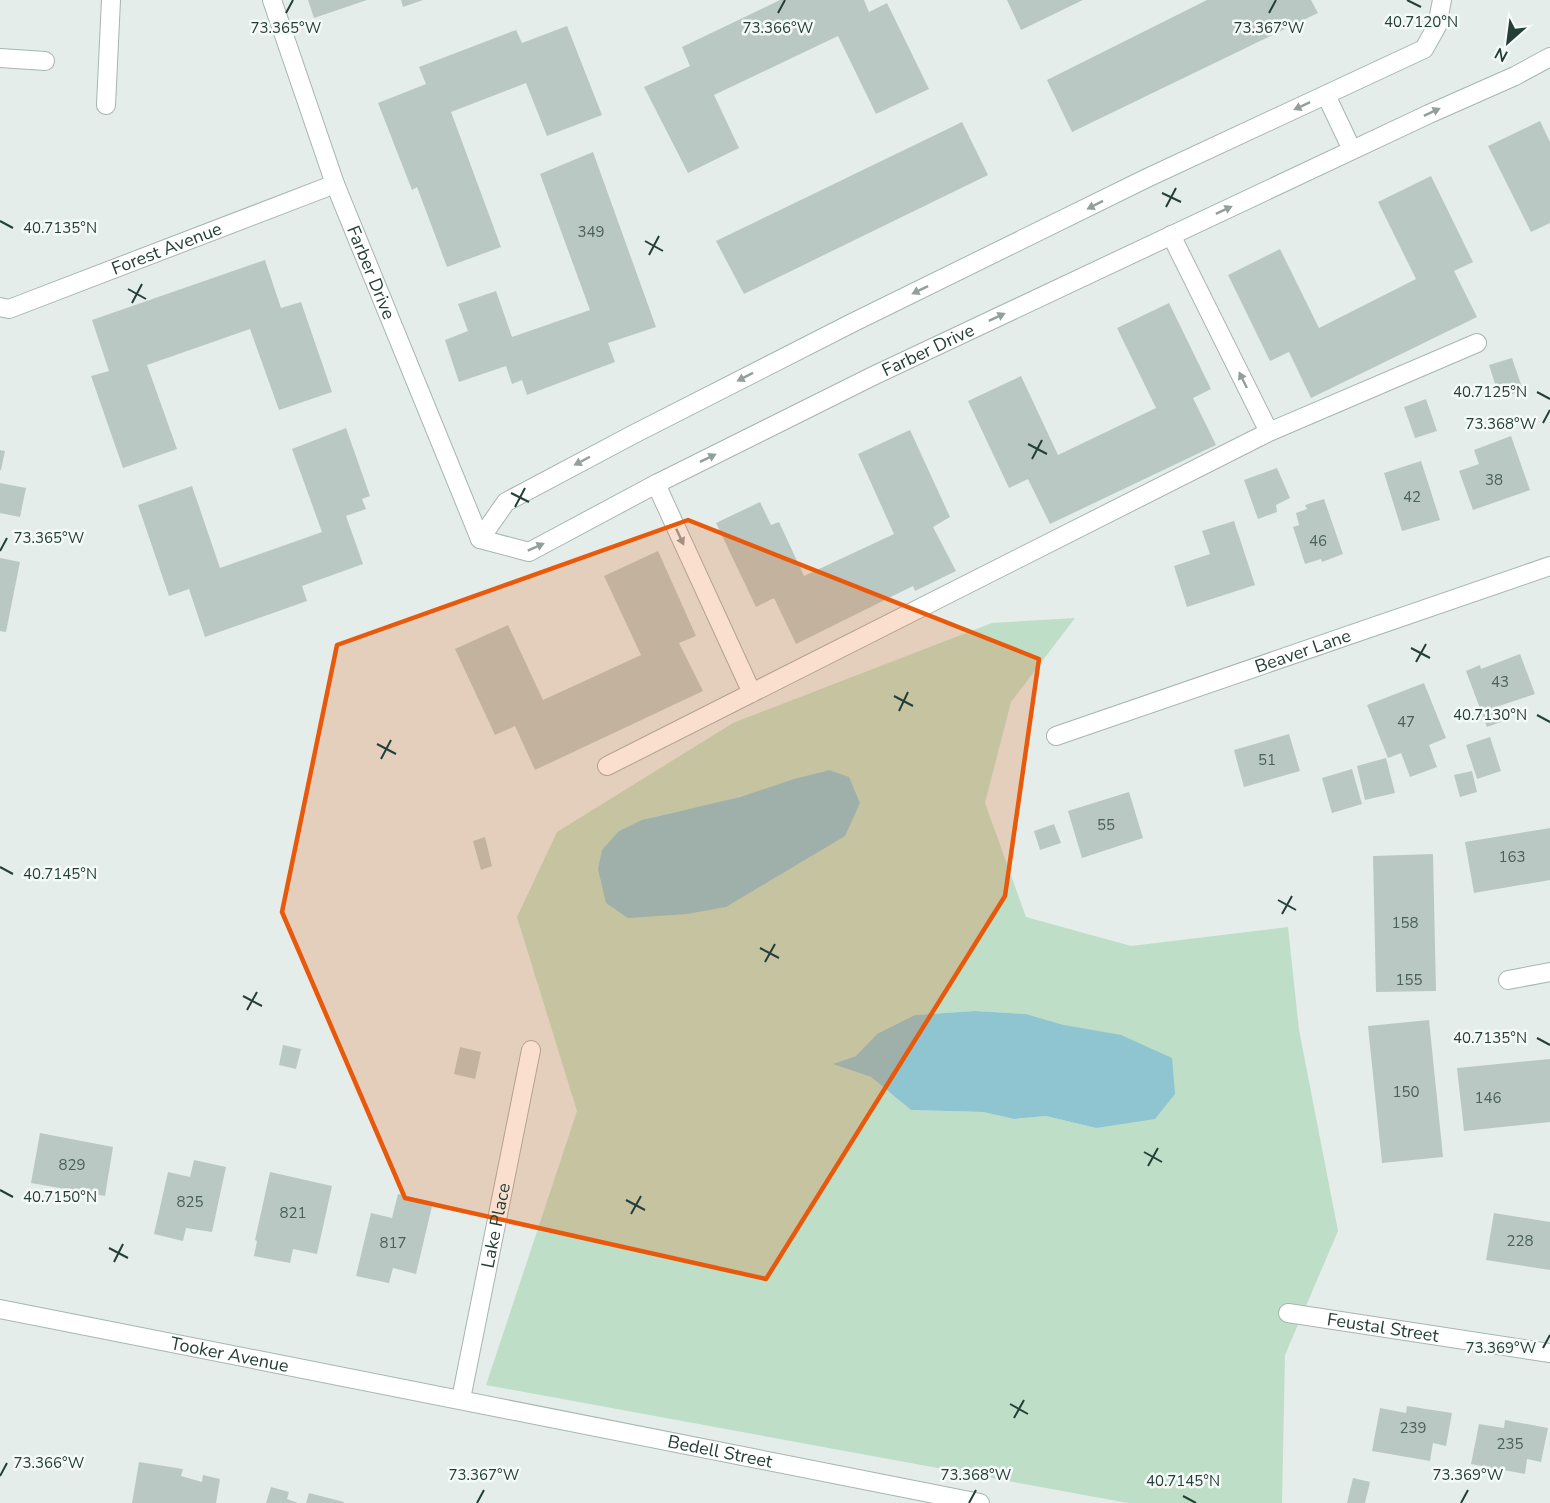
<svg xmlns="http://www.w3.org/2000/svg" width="1550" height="1503" viewBox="0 0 1550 1503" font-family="'Nunito Sans',sans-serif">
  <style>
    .green { fill: #bedec7; fill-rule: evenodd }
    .water { fill: #8ec5d1 }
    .building { fill: #bac8c3 }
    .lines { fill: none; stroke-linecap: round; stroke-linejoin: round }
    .lane-casing { stroke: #a7b5b1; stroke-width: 20 }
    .street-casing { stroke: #a7b5b1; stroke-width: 20 }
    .lane { stroke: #fff; stroke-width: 18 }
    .street { stroke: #fff; stroke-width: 18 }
    .oneway { fill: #929f9c }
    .marked { fill: #e8590c; fill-opacity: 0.2; stroke: #e8590c; stroke-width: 4.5; stroke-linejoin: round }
    .ticks { fill: none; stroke: #243f38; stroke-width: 2 }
    .labels { text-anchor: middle; stroke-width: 5; stroke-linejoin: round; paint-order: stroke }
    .number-label { font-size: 15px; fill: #4a615b }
    .street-label { font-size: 18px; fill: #243f38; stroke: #f5faf8 }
    .ticks-label { font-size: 15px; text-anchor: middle; fill: #243f38; stroke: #f5faf8; stroke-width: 5; stroke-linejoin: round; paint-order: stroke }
  </style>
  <rect width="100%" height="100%" fill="#e4edea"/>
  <path class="green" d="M 1075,618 L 1011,702 L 985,803 L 1026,917 L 1131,946 L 1288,927 L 1299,1030 L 1338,1231 L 1285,1355 L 1282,1503 L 1128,1503 L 486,1385 L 577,1111 L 517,917 L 557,832 L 733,723 L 992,623 ZM 829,770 L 606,903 L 619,831 C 658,812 698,809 739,797 C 770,789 798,777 829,770 ZM 975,1011 L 1026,1014 L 1064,1025 L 1096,1128 L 1046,1116 L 1014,1119 L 983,1112 L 911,1110 L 871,1077 L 834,1064 L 856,1056 L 915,1015 Z"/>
  <path class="water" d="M 829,770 L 849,777 L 860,803 L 845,836 L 726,907 L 687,914 L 628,918 L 606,903 L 598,869 L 602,850 L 619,831 L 642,820 L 740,797 L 794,779 Z
    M 975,1011 L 1026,1014 L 1064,1025 L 1121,1035 L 1172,1058 L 1175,1094 L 1155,1119 L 1096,1128 L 1046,1116 L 1014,1119 L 983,1112 L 911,1110 L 871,1077 L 833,1064 L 856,1056 L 877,1034 L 915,1015 Z"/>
  <path class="building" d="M 308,0 L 367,0 L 314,18 Z
    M 401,0 L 423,0 L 403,7 Z
    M 780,0 L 864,0 L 869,12 L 887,3 L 929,89 L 876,114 L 838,36 L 714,95 L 739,148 L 688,173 L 644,87 L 690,66 L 682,47 Z
    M 1007,0 L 1083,0 L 1021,30 Z
    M 1207,0 L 1311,0 L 1318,13 L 1072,132 L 1047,80 Z
    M 567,26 L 602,115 L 547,136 L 526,83 L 451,112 L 501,247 L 447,267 L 417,187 L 412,190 L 378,103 L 426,84 L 419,67 L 516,30 L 522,43 Z
    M 1540,121 L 1550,142 L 1550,223 L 1531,232 L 1488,146 Z
    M 962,122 L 988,175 L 744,294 L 716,241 Z
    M 593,152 L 656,327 L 608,343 L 615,362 L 527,395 L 522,380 L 512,384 L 506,366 L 459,382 L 445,340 L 468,331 L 458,304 L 496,291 L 512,337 L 590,310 L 540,174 Z
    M 1431,176 L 1473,262 L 1454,271 L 1477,317 L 1311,398 L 1289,352 L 1270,361 L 1228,275 L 1280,249 L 1319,328 L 1416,279 L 1378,202 Z
    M 265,260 L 281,308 L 301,302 L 332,392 L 279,410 L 250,329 L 147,365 L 177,449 L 123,468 L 91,376 L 109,371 L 92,320 Z
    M 1169,303 L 1211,389 L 1193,398 L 1216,445 L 1050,524 L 1028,479 L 1009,488 L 968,401 L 1021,376 L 1058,455 L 1156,408 L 1117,328 Z
    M 1512,358 L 1523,390 L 1500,399 L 1489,365 Z
    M 1426,399 L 1437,431 L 1415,438 L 1404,407 Z
    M 346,428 L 370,496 L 362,499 L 366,509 L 346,516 L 363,564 L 302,586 L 307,601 L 205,637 L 189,589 L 169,596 L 138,505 L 192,486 L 220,568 L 322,532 L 292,449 Z
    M 910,430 L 950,517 L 933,527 L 956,571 L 915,591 L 913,586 L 796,644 L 774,598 L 756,607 L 716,523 L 760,502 L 771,525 L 779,522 L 804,576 L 894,534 L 858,454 Z
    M 1511,436 L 1530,490 L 1473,510 L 1459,471 L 1479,464 L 1474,450 Z
    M 0,450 L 5,451 L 1,470 L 0,470 Z
    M 1421,461 L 1440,520 L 1402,531 L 1384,473 Z
    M 1277,468 L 1290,498 L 1276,505 L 1277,512 L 1258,519 L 1244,480 Z
    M 0,483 L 26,488 L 20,517 L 0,513 Z
    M 1324,499 L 1343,554 L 1322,562 L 1321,559 L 1305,564 L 1293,527 L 1299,525 L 1296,513 L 1307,509 L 1305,505 Z
    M 1234,521 L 1255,585 L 1187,607 L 1174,566 L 1210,554 L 1202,531 Z
    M 658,551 L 696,636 L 679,643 L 703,691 L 535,770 L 515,726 L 495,735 L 455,649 L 508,625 L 543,700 L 641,655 L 604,576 Z
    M 0,558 L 20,562 L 6,632 L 0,631 Z
    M 1520,654 L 1535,694 L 1496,707 L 1501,722 L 1487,727 L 1466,671 L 1480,665 L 1481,669 Z
    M 1424,683 L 1446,738 L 1429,745 L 1437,767 L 1410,777 L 1401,753 L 1388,758 L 1367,705 Z
    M 1289,734 L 1300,771 L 1244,787 L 1234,750 Z
    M 1490,737 L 1501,771 L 1477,779 L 1466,745 Z
    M 1386,758 L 1395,793 L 1365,800 L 1357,766 Z
    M 1352,769 L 1362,804 L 1332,813 L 1322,778 Z
    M 1472,771 L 1477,792 L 1460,797 L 1454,775 Z
    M 1129,792 L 1143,838 L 1082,858 L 1068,811 Z
    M 1054,824 L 1061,843 L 1040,850 L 1034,831 Z
    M 1550,828 L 1550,880 L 1474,893 L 1465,842 Z
    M 485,837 L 492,866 L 481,870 L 473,841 Z
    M 1433,854 L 1436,991 L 1376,992 L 1373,856 Z
    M 1429,1020 L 1443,1157 L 1382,1163 L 1368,1026 Z
    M 283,1045 L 301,1049 L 296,1069 L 279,1065 Z
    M 460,1047 L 481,1052 L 475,1079 L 454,1074 Z
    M 1550,1059 L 1550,1122 L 1464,1131 L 1457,1068 Z
    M 40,1133 L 113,1147 L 105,1196 L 31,1183 Z
    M 194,1160 L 226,1167 L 212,1232 L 186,1228 L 183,1241 L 154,1234 L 168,1172 L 190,1177 Z
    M 270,1172 L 332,1186 L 317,1254 L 293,1249 L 290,1263 L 254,1256 L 257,1241 L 255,1240 Z
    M 398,1194 L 433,1202 L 416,1274 L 393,1268 L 389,1283 L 356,1276 L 371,1213 L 392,1218 Z
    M 1494,1213 L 1550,1222 L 1550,1270 L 1486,1260 Z
    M 1407,1406 L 1452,1413 L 1446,1446 L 1433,1443 L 1430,1461 L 1372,1451 L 1380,1408 L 1406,1413 Z
    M 1505,1420 L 1548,1428 L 1541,1462 L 1527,1459 L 1525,1474 L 1471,1464 L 1479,1424 L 1504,1428 Z
    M 139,1462 L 183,1469 L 181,1476 L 202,1482 L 203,1475 L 220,1479 L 216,1503 L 132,1503 Z
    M 1353,1478 L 1370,1482 L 1365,1503 L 1347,1503 Z
    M 271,1487 L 289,1492 L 287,1499 L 298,1503 L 266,1503 Z
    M 309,1493 L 344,1502 L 344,1503 L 306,1503 Z"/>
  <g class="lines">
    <defs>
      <path id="lane" d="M 0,58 L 45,61
        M 106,105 L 111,0
        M 1171,235 L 1269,432
        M 656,484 L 752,693
        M 607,766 L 1269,432 L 1477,343"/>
      <g id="street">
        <path id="s1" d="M 272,0 L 335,184 L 480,539"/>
        <path d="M 1326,95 L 1352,150"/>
        <path id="s2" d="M 0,307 L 9,309 L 335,184"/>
        <path id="s3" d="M 480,539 L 529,552 L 656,484 L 875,375 L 1429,114 L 1515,76 L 1550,57"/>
        <path d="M 480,539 L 506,502 L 634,434 L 852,323 L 1147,178 L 1424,49 L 1437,26 L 1442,0"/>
        <path id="s4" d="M 1056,736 L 1550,566"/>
        <path d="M 1508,980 L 1550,972"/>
        <path id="s5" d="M 0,1309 L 980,1503"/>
        <path id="s6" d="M 1288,1313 L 1550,1353"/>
        <path id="s7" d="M 461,1399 L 531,1050"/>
      </g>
    </defs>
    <use href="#lane" class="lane-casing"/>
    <use href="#street" class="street-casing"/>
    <use href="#lane" class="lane"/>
    <use href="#street" class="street"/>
  </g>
  <defs><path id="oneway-solid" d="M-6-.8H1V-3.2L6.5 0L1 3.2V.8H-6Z" transform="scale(1.5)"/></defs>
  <g class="oneway">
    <use href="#oneway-solid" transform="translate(1302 106) rotate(155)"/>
    <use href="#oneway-solid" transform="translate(1432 112) rotate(-25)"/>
    <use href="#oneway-solid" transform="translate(1095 205) rotate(153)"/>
    <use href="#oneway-solid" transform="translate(1224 210) rotate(-25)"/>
    <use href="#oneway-solid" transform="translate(920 290) rotate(154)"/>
    <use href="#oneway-solid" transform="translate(997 317) rotate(-25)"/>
    <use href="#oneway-solid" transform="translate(745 377) rotate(153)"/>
    <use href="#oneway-solid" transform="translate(1243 380) rotate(-116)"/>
    <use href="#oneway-solid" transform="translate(708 458) rotate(-26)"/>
    <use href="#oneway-solid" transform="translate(582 461) rotate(152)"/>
    <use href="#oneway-solid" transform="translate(680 537) rotate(65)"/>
    <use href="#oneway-solid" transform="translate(536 547) rotate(-24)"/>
  </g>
  <path class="marked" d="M 688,520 L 1039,659 L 1005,896 L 766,1279 L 405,1198 L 282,912 L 337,645 Z"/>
  <path class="ticks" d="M 1407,0 L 1421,7M 286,13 L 293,0M 778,13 L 785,0M 1269,13 L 1276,0M 1162,193 L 1181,202M 1166,207 L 1176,188M 0,221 L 13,228M 645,241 L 663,251M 649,255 L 659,236M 128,289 L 146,299M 132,303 L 142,284M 1537,392 L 1550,399M 1543,423 L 1550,410M 1028,444 L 1047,454M 1032,459 L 1042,440M 511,493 L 529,502M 515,507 L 525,488M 0,551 L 7,538M 1411,648 L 1430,658M 1416,662 L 1426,644M 894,696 L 913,706M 899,711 L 908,692M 1537,715 L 1550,722M 377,744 L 396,754M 381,759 L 391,740M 0,867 L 13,874M 1278,900 L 1296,910M 1282,914 L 1292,896M 760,948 L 779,958M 765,962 L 775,944M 243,996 L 262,1006M 247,1010 L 257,992M 1537,1038 L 1550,1045M 1144,1152 L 1162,1162M 1148,1166 L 1158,1148M 0,1190 L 13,1197M 626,1200 L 645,1210M 631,1214 L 641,1196M 109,1248 L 128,1258M 114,1262 L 123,1244M 1543,1348 L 1550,1335M 1010,1404 L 1028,1414M 1014,1418 L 1024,1400M 0,1476 L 7,1463M 1183,1496 L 1196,1503M 477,1503 L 484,1490M 969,1503 L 976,1490M 1461,1503 L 1468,1490"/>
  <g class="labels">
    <g class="number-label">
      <text x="591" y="237">349</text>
      <text x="1494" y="485">38</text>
      <text x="1412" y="502">42</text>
      <text x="1318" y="546">46</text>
      <text x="1500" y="687">43</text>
      <text x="1406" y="727">47</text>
      <text x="1267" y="765">51</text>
      <text x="1106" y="830">55</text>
      <text x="1512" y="862">163</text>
      <text x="1405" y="928">158</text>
      <text x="1409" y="985">155</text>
      <text x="1406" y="1097">150</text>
      <text x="1488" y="1103">146</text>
      <text x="72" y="1170">829</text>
      <text x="190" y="1207">825</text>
      <text x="293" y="1218">821</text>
      <text x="1520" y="1246">228</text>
      <text x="393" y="1248">817</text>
      <text x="1413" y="1433">239</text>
      <text x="1510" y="1449">235</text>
    </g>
    <g class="street-label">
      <text dy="6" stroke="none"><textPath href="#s2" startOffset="178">Forest Avenue</textPath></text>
      <text dy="6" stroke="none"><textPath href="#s1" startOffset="290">Farber Drive</textPath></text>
      <text dy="6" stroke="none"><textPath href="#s3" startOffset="498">Farber Drive</textPath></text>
      <text dy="6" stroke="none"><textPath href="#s4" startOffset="261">Beaver Lane</textPath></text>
      <text dy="6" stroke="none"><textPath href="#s7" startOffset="177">Lake Place</textPath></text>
      <text dy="6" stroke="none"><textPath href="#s6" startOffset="96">Feustal Street</textPath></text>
      <text dy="6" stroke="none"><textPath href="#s5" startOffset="234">Tooker Avenue</textPath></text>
      <text dy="6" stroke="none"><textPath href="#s5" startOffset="734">Bedell Street</textPath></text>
    </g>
  </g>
  <g class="ticks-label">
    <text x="1421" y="27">40.7120°N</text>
    <text x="286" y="33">73.365°W</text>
    <text x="778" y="33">73.366°W</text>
    <text x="1269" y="33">73.367°W</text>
    <text x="60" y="233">40.7135°N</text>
    <text x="1490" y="397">40.7125°N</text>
    <text x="1501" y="429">73.368°W</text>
    <text x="49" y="543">73.365°W</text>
    <text x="1490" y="720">40.7130°N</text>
    <text x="60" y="879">40.7145°N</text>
    <text x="1490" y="1043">40.7135°N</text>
    <text x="60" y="1202">40.7150°N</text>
    <text x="1501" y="1353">73.369°W</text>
    <text x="49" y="1468">73.366°W</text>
    <text x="484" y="1480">73.367°W</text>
    <text x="976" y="1480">73.368°W</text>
    <text x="1468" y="1480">73.369°W</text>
    <text x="1183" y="1486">40.7145°N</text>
  </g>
  <g transform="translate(1508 42) rotate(208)" stroke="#f5faf8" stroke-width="4.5" paint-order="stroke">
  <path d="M0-4.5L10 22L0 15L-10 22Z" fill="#243f38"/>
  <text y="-9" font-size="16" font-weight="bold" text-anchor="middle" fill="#243f38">N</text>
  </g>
</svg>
